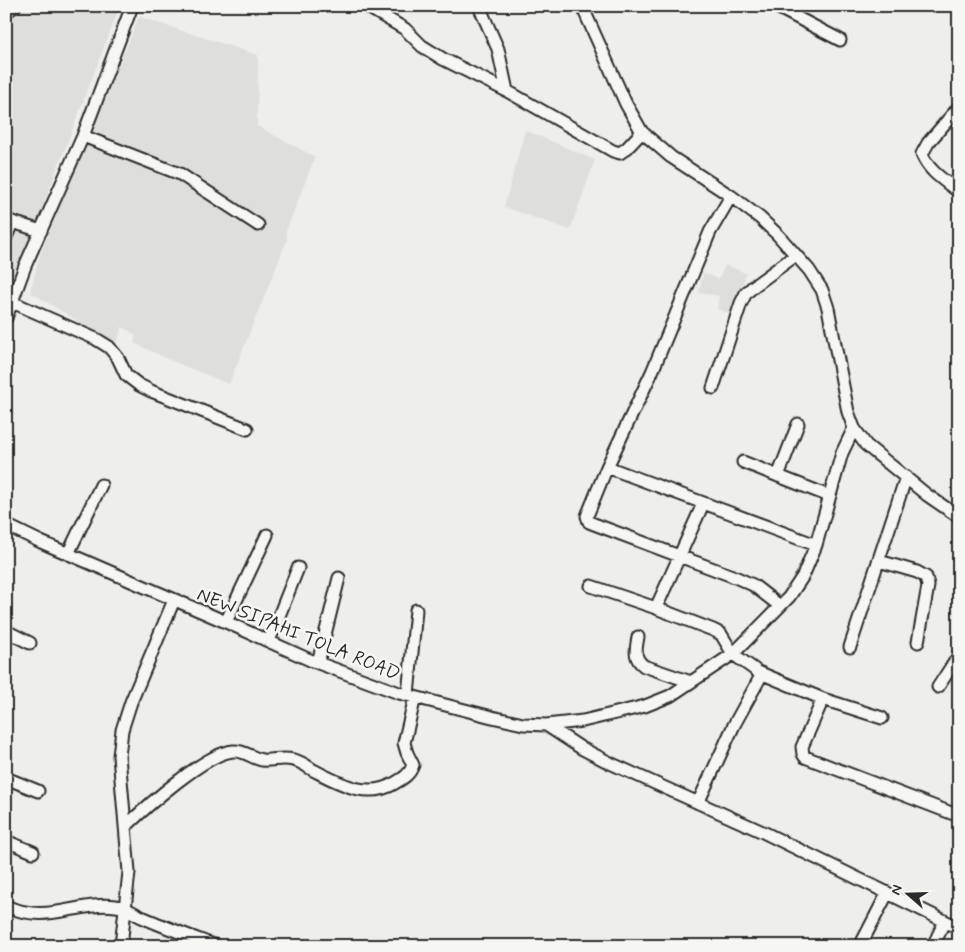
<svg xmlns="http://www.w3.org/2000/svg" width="965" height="952" viewBox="0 0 965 952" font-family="Mynerve,sans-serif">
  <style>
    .built { fill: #dededb }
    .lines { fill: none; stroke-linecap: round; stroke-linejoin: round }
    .minor-casing { stroke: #2b2b2b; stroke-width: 15 }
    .minor { stroke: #f6f6f2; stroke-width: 11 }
    .labels { text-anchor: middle; stroke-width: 5; stroke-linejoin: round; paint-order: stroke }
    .street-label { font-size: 19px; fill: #2b2b2b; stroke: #f6f6f2 }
  </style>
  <rect width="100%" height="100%" fill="#eeeeea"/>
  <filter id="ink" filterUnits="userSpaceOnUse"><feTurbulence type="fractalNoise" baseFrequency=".02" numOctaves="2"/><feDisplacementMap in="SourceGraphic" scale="10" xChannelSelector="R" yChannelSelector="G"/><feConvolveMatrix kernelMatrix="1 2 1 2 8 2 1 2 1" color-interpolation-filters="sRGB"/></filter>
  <g filter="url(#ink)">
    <path class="built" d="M 6,6 L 120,6 L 6,301 Z
      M 139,17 L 258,55 L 257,126 L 315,157 L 286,231 L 287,240 L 229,384 L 172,361 L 134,343 L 136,335 L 122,327 L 116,344 L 30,292 L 40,255 Z
      M 525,130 L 595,160 L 570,230 L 504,207 Z
      M 725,265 L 746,273 L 741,291 L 737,316 L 717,309 L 719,296 L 699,293 L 703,273 L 719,279 Z"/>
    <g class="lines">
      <defs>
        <path id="minor" d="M 366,6 L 405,29 L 422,46 L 443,59 L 507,91 L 613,151 L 620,153 L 627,148 L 642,132
          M 479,6 L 498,49 L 507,91
          M 582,6 L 626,104 L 642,132 L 671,157 L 731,196 L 760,218 L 778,235 L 809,270 L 822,290 L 828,308 L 848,412 L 854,428 L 866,445 L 927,495 L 959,517
          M 775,6 L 840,40
          M 6,12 L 15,6
          M 959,107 L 928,143 L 922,154 C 928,171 945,181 959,192
          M 83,136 L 180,174 L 258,225
          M 731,196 L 710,232 L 652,372 L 607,467 L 587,516 L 589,522 L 594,524 L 735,577 L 753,585 L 780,606
          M 6,220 L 41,231
          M 6,237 L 12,223
          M 12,302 L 96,339 L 109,347 L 118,358 L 126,375 L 139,385 L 151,391 L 247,429
          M 6,318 L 25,266 L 83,136 L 132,6
          M 713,388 L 741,303 L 746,293 L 754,286 L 796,255
          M 743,462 L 829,496
          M 607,467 L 816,545
          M 778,476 L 798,424
          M 6,525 L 41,542 L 226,622 L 310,660 L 399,693 L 492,717 L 523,724 L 546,725 L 583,721 L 645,706 L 670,696 L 733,654 L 789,597 L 803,576 L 816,545 L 842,453 L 854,428
          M 68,554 L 101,485
          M 879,561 L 917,572 L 926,577 L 928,586 L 918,642
          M 591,586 L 656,608 L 713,630 L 721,634 L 733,654 L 758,672 L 823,699 L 882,718
          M 656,608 L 703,504
          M 226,622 L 267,535
          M 6,631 L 30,643
          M 638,637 C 636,649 633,658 644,666 L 691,682
          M 269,641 L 298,568
          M 850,647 L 906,477
          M 318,663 L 339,578
          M 938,687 L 959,655
          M 408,695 L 416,610
          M 823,699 L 802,747 L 803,754 L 805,757 L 959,816
          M 546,725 L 581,748 L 610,763 L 765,833 L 959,928
          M 6,778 L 38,791
          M 698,803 L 734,725 L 762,674
          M 125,827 C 146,807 206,753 233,751 C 244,750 252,758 262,760 C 272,761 283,757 293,760 C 300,761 307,766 313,770 C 339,783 367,800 395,783 C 404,778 410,774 413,765 L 407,753 L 404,743 L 415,697
          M 6,841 L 33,852
          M 6,906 C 48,925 77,901 116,906 C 127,907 134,914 144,918 C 167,928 192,937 216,946
          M 121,946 L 129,872 L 119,756 L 122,730 L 131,702 L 174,600
          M 860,946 L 887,894
          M 933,946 L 945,921"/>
      </defs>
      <use href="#minor" class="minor-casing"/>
      <use href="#minor" class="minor"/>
    </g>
  </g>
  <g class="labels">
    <g class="street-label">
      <text transform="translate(299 633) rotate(22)" y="7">NEW SIPAHI TOLA ROAD</text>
    </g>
  </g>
  <rect width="965" height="952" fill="none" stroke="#f6f6f2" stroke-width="25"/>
  <rect x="12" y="12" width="940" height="927" fill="none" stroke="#2b2b2b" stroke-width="2" filter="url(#ink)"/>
  <g transform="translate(908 894) rotate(290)" stroke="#f6f6f2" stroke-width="4" paint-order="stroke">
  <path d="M0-4L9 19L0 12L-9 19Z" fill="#2b2b2b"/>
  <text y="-8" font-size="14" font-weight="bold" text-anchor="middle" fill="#2b2b2b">N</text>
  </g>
</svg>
